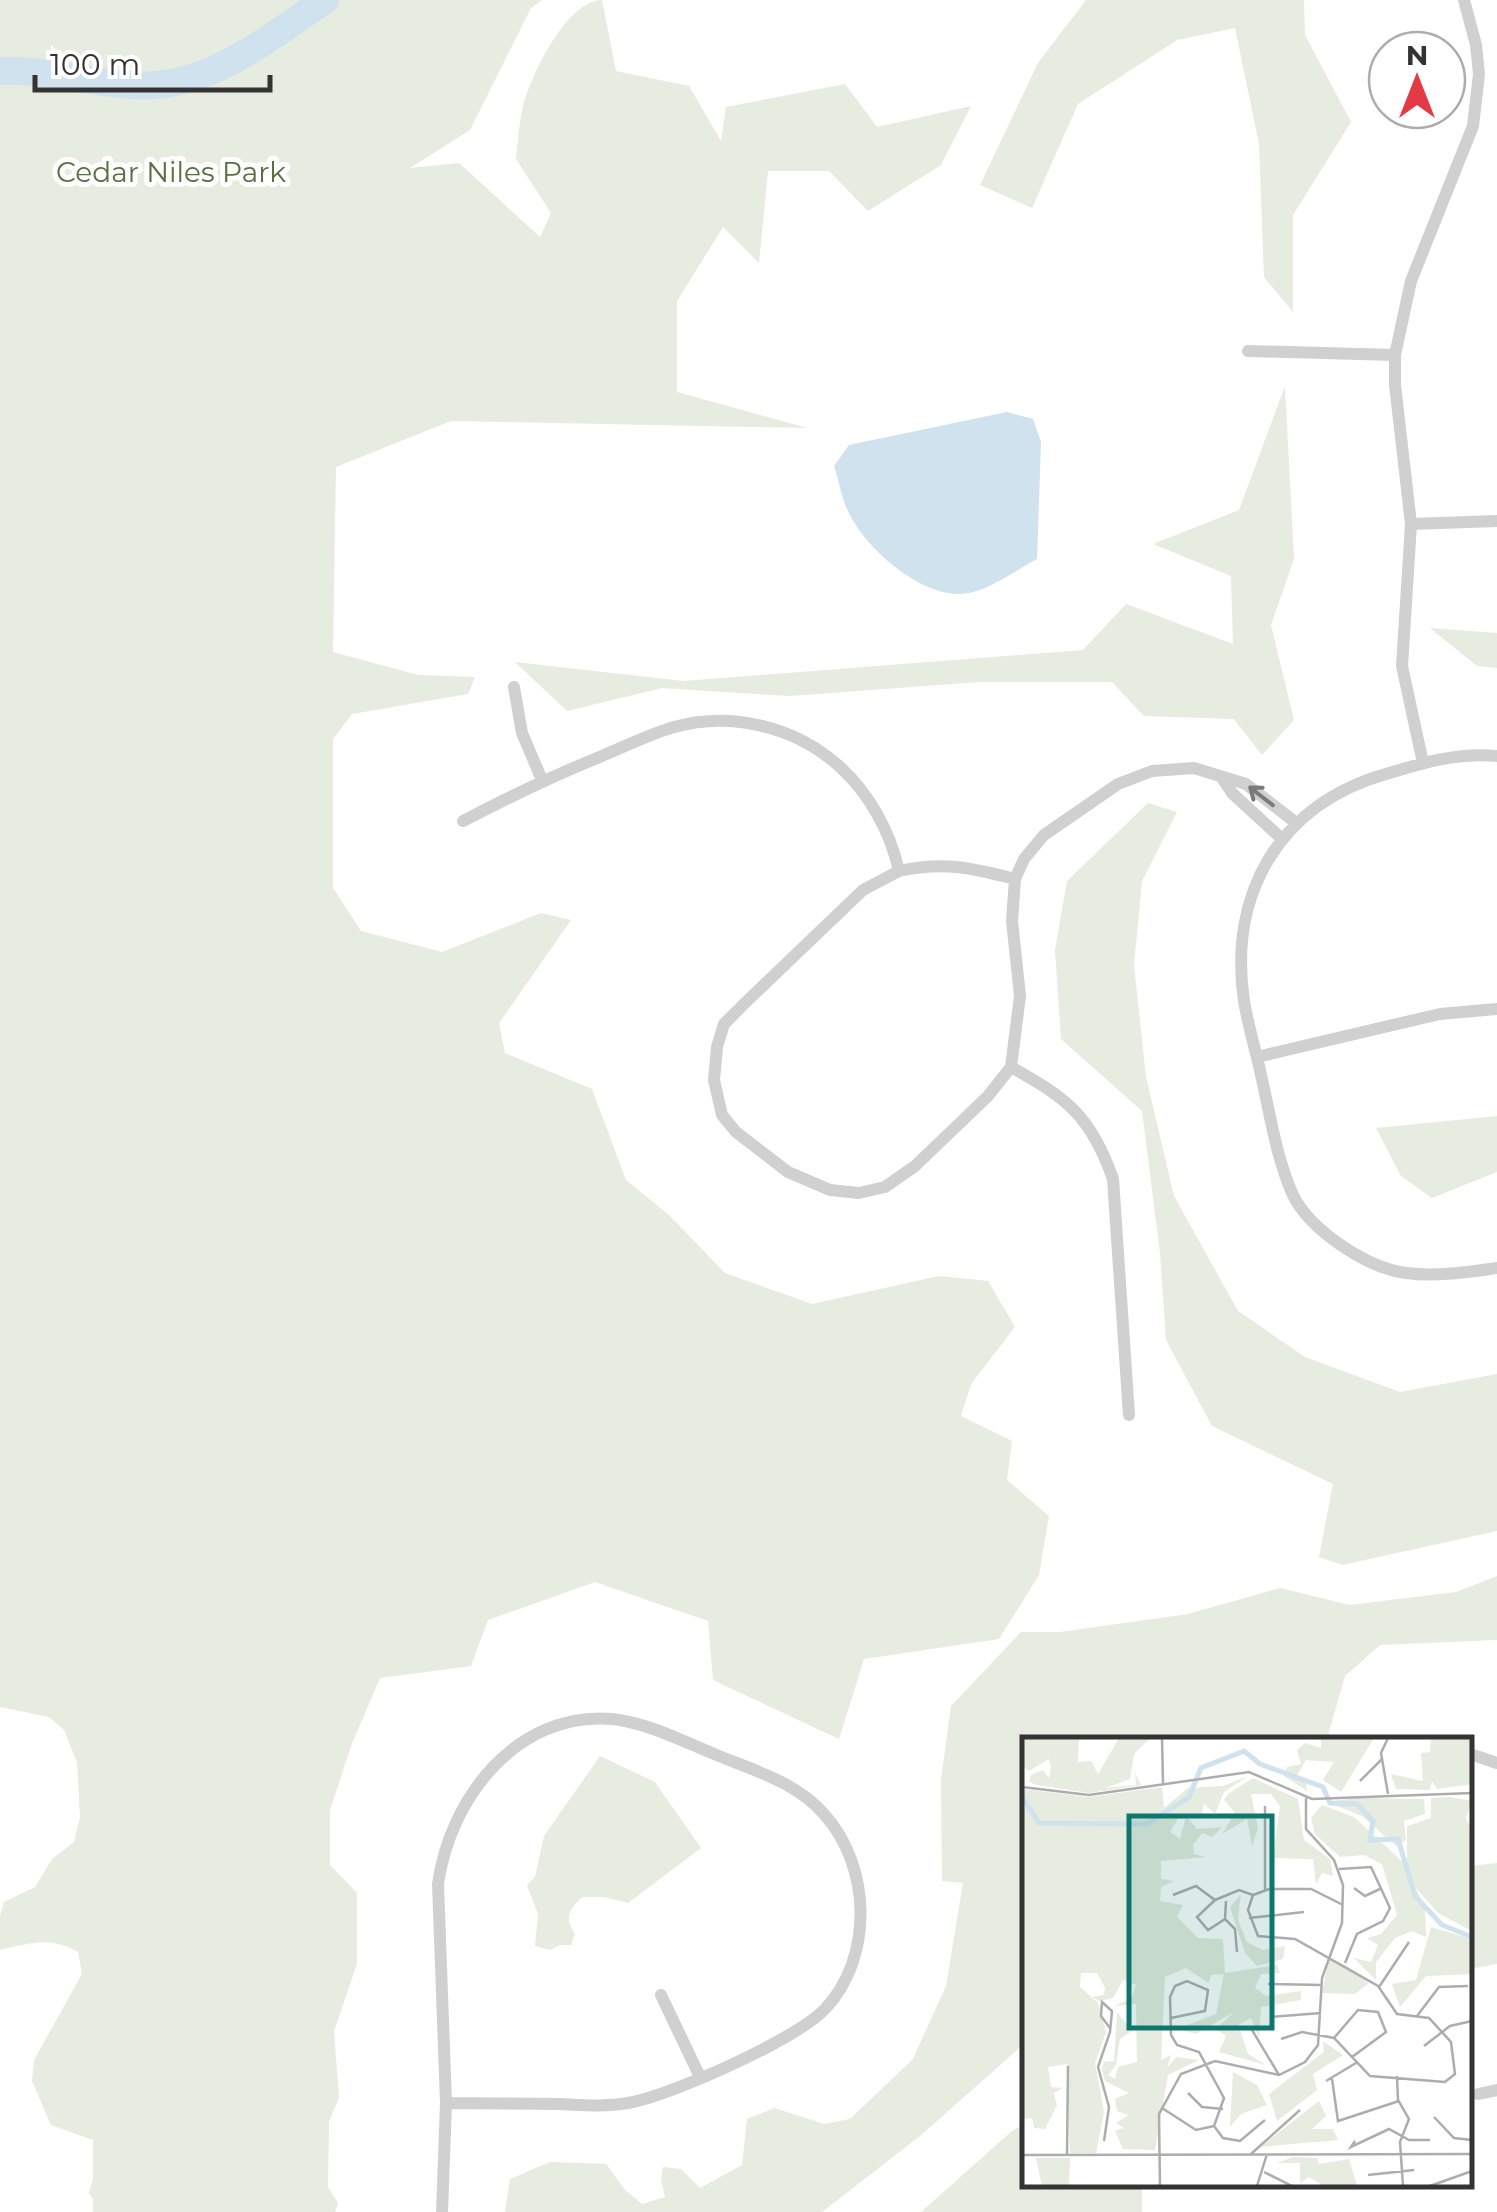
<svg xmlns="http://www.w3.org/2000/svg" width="1497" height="2212" viewBox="0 0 1497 2212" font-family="Montserrat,sans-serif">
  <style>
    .green { fill: #e6ecdf }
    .water { fill: #cfe2ee }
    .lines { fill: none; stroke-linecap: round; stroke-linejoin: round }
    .river { stroke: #cfe2ee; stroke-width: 28 }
    .street { stroke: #d0d0d0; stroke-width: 12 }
    .oneway { stroke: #7a7a7a }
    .labels { text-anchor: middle; stroke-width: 10; stroke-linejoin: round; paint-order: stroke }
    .park-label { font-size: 28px; fill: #56703f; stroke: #fff }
    .inset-river { fill: none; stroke: #cfe2ee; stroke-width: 5 }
    .inset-road { fill: none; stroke: #adadad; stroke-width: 2.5 }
    .view { fill: #0f766e; fill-opacity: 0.15; stroke: #0f766e; stroke-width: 5 }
    .inset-edge { fill: none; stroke: #333; stroke-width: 5 }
  </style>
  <rect width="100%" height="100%" fill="#fff"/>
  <path class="green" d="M 0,0 L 542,0 L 531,8 L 470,130 L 410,168 L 459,163 L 540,237 L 551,213 L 516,159 C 518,141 519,121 524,103 C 532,74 567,0 602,0 L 616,71 L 689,86 L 721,141 L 726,107 L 845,84 L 877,127 L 971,106 L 941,165 L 868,211 L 829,171 L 768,171 L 759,263 L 723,227 L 677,301 L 677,392 L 807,428 L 451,421 L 336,467 L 333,652 L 418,675 L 475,677 L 468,694 L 352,714 L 333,739 L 333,888 L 361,931 L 442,952 L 541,913 L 571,920 L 499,1023 L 505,1053 L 592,1089 L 626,1180 L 669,1215 L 725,1273 L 812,1304 L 939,1276 L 988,1281 L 1015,1327 L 971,1384 L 961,1416 L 1012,1441 L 1007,1480 L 1049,1516 L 1039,1575 L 999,1639 L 864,1659 L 839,1739 L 713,1680 L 708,1621 L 595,1582 L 488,1620 L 471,1666 L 380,1678 L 351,1746 L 330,1810 L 330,1865 L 357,1893 L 357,1964 L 334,2031 L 339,2097 L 329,2122 L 328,2187 L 338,2203 L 335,2212 L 93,2212 L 93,2199 L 89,2193 L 93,2178 L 93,2140 L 51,2125 L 32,2081 L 34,2060 L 82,1974 L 78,1952 C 51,1936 30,1943 0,1950 L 0,1916 L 4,1902 L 35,1887 L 52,1859 L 74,1842 L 80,1817 L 77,1762 L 64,1730 L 49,1717 L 0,1707 Z
    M 1086,0 L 1304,0 L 1305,35 L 1351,122 L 1293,215 L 1293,312 L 1264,277 L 1259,144 L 1235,28 L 1177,40 L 1078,104 L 1032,208 L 980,185 L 1038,63 Z
    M 1285,386 L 1294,559 L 1271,625 L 1294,720 L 1262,755 L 1234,719 L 1144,716 L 1112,682 L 979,682 L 790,696 L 662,688 L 567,711 L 515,662 L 683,681 L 1083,650 L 1126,604 L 1233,644 L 1231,576 L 1153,544 L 1239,510 Z
    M 1430,628 L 1497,633 L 1497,668 L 1477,666 Z
    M 1148,803 L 1177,812 L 1142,881 L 1134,965 L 1146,1077 L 1174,1196 L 1238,1311 L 1305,1357 L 1400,1392 L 1497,1374 L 1497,1531 L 1342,1565 L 1319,1557 L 1333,1484 L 1212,1426 L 1166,1340 L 1160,1253 L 1142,1111 L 1061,1039 L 1055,950 L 1067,881 Z
    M 1497,1116 L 1497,1172 L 1432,1198 L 1401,1176 L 1376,1128 Z
    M 1497,1576 L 1497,1640 L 1380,1645 L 1345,1676 L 1327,1739 L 1024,1740 L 1024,2044 L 920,2136 L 822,2212 L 505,2212 L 510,2179 L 550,2162 L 606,2164 L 625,2190 L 642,2204 L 665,2197 L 661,2180 L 663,2167 L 681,2169 L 700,2188 L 742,2165 L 747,2119 L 775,2108 L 824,2124 L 850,2119 L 913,2059 L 946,1986 L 963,1883 L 942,1881 L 941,1780 L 951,1706 L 1021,1632 L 1060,1632 L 1188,1614 L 1280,1588 L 1350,1605 L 1456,1592 Z
    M 600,1756 L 655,1782 L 701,1848 L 628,1903 L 604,1897 L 582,1897 C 569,1910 564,1917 575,1934 L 571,1945 L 560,1945 L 550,1950 L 535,1946 L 538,1914 L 527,1885 L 535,1877 L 544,1836 Z
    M 1497,1863 L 1497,1964 L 1470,1969 L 1470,1866 Z
    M 1024,2124 L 1024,2184 L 1142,2185 L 1142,2212 L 921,2212 L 1012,2131 Z"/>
  <path class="water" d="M 1007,412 L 1033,419 L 1041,442 L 1037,559 C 1014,571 984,595 957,594 C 917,593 864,547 848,511 C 841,497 839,480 834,466 L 849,445 Z"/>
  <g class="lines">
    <path class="river" d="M 0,71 C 44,69 87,82 131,85 C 205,92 267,39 325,0"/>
    <path class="street" d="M 1248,351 L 1395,355
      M 1411,524 L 1497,521
      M 514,687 L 522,733 L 542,780
      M 1497,756 C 1458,752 1422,763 1386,774 C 1280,804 1228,893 1244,1001 C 1248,1026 1256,1051 1261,1075 C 1270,1114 1276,1156 1292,1193 C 1309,1230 1367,1268 1406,1273 C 1437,1277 1467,1272 1497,1268
      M 1423,763 L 1402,666 L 1411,524 L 1395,385 L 1395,355 L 1411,281 L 1473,126 L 1479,74 L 1476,45 L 1464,0
      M 1222,778 L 1232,793 L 1282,839
      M 463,821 C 509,797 555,775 602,756 C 626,746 650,734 674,727 C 732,711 795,727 839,766 C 869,793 890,831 899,871 C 945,861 971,868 1015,879 L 1024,859 L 1044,835 L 1118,784 L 1152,771 L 1194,768 L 1246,784 L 1295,822
      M 899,871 L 863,890 L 745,1003 L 724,1024 L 717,1047 L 714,1080 L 722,1115 L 736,1132 L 788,1172 L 830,1190 L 859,1193 L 885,1187 L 915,1166 L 988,1096 L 1011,1067 L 1020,996 L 1012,921 L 1015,879
      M 1257,1057 L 1440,1014 L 1497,1009
      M 1011,1067 C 1067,1098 1091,1116 1113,1179 L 1129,1415
      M 1470,1754 L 1497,1763
      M 661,1995 L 700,2077
      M 1478,2094 L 1497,2090
      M 442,2212 L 446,2103 L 438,1884 C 450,1798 517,1711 612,1719 C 649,1723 684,1742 719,1756 C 756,1771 797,1783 824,1814 C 871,1866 874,1957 825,2009 C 795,2040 672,2095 628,2103 C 606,2107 582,2105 560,2104 C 522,2104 484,2103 446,2103"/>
  </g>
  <defs><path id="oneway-shaft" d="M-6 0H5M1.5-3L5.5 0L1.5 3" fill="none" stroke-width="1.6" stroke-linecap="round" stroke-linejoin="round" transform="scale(2.5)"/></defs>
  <use class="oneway" href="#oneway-shaft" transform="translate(1261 796) rotate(-142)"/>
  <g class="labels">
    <g class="park-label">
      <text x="171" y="182">Cedar Niles Park</text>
    </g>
  </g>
  <g transform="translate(1022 1737)">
    <rect width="450" height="450" fill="#fff"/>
    <path d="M 0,1 L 57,1 L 56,25 L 69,24 L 76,37 L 97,1 L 128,1 L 112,17 L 108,42 L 83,51 L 114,48 L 113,36 L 119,48 L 67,56 L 15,48 L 7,45 L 9,38 L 21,33 L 27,41 L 29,29 L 27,22 L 7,34 L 0,29 ZM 282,1 L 352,1 L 319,55 L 301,43 L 312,25 L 284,23 L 274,40 L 284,43 L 285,54 L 262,39 L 265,30 L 279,27 L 275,13 L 283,6 L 299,11 L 299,3 ZM 409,1 L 450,1 L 450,47 L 415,52 L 410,44 L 408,53 L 374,52 L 369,37 L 401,44 L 399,16 L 408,15 ZM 226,39 L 202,55 L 193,77 L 182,67 L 179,81 L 172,76 L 157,80 L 148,95 L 158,102 L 164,79 L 175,92 L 200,90 L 190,100 L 180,96 L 171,108 L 172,117 L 184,120 L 139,124 L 139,142 L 152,144 L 139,150 L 138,164 L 161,168 L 155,180 L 176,201 L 201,202 L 203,236 L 255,228 L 258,236 L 239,237 L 233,251 L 244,259 L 279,254 L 279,263 L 239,270 L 237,301 L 229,281 L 216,288 L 226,317 L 244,328 L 197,315 L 204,299 L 194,292 L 212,275 L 174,297 L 155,292 L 194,277 L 202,237 L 189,238 L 187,246 L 164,231 L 143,240 L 139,323 L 149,318 L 145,331 L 154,320 L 177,323 L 146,338 L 133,413 L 101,412 L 93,394 L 102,391 L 94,386 L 107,378 L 95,374 L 93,362 L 107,356 L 83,344 L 80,333 L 82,325 L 92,324 L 95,275 L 110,294 L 98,302 L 94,328 L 86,338 L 93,342 L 96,330 L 115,325 L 114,267 L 93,269 L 110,260 L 114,248 L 101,243 L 91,261 L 77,264 L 70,260 L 82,258 L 83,251 L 75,236 L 59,236 L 58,250 L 76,266 L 84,295 L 73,326 L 82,375 L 74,416 L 48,416 L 45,327 L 26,330 L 29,350 L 41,351 L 32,356 L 35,368 L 23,392 L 12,391 L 10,381 L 2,382 L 0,394 L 0,52 L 67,60 L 140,50 L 142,71 L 166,51 L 201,49 ZM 231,41 L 276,62 L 282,103 L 308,122 L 311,139 L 300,136 L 294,147 L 291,122 L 251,121 L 258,69 L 249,57 L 229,57 L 236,91 L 230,109 L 225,82 L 200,97 L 213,76 L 202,63 L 206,57 ZM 428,60 L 450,64 L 444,81 L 450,94 L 450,194 L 416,176 L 393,150 L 403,171 L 404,200 L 390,194 L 373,201 L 354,225 L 354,243 L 332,221 L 349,225 L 356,208 L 345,201 L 359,197 L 375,178 L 360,127 L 342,118 L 318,120 L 293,97 L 289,81 L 300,68 L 332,80 L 385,129 L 385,89 L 409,81 L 409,61 ZM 333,61 L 402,62 L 403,77 L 382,84 L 384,103 L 374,109 L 340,79 L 305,65 ZM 219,157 L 216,183 L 225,205 L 241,213 L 263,209 L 261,222 L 235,229 L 223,216 L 208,170 ZM 409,190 L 450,202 L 450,237 L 404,239 L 378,270 L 370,247 L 394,243 ZM 307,221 L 325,229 L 347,246 L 333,257 L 300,256 ZM 301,304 L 321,318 L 291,337 L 295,353 L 255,384 L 247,357 L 302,315 ZM 211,335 L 235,348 L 245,368 L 219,377 L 208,390 ZM 297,364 L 304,379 L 290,392 L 311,392 L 316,403 L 238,410 ZM 271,420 L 295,421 L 297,427 L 327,422 L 335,449 L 302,449 L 287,440 L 278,446 L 278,426 L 255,426 ZM 14,421 L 48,421 L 47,449 L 20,449 Z" fill="#e6ecdf"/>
    <path class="inset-river" d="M 0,60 L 17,86 L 125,87 L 167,60 L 179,31 L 222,14 L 238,27 L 301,50 L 308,66 L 335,67 L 351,84 L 348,103 L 376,102 L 393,159 L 420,188 L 450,200"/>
    <path class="inset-road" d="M 140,1 L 141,46M 366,1 L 359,16 L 366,57M 338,44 L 360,22M 0,50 L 67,58 L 227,35 L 290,62 L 450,56M 317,132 L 349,130 L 368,171 L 361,184 L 335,197 L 323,226M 332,151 L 343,159 L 358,152M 243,153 L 243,69M 151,158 L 174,149 L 193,163 L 217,153 L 231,158M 193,163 L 175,180 L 186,193 L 203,182 L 204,164M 227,181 L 282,175M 203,182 L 213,192 L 215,215M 246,247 L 300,248M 357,250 L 387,205M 395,279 L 417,250 L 446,249M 248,280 L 299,276M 149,281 L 183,274 L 186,253 L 165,244 L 153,249 L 148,260 L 149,298 L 155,308 L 177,315 L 202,361 L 192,389M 230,293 L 257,338M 312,301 L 336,273 L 356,275 L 364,295 L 330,320M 259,302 L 280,295 L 312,301 L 348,339 L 423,345 L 433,337 L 429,305 L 407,281 L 375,277 L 356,249 L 273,202 L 236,199 L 226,173 L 231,158 L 247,152 L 289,152 L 321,168M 402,309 L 428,289 L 450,284M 375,339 L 376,363 L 387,382 L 378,405 L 381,449M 310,342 L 316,384 L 377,364M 304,344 L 334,326M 166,356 L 180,370 L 201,372M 140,371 L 174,393 L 192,389M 412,380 L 432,401 L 450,403M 192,389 L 201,401 L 218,404 L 243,383M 82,404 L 87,370 L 76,330 L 88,295 L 90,274 L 80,265 L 79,279 L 88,291M 333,404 L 329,410 L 367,392 L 387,403 L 408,403M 229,417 L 278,373M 0,418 L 450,417M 45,418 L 46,329M 242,435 L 270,449M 346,438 L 392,433M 138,449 L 137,377 L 159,337 L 193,324 L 257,338 L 283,325 L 296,308 L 300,241 L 320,186 L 321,148 L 312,123 L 284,92 L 284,61M 235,449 L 245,417M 408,449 L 450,434"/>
    <path class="view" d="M 107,79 L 250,79 L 250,291 L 107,291 Z"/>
    <rect width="450" height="450" class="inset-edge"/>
  </g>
  <g transform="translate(1417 80)"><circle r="48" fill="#ffffff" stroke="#adadad" stroke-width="2.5"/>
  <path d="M0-8L18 38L0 25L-18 38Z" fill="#e63946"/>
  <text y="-15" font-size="28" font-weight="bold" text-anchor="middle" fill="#333333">N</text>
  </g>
  <path d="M35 75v15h235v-15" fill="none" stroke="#333333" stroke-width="5"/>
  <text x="50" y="75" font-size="30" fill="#333333" stroke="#ffffff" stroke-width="8" paint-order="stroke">100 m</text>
</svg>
